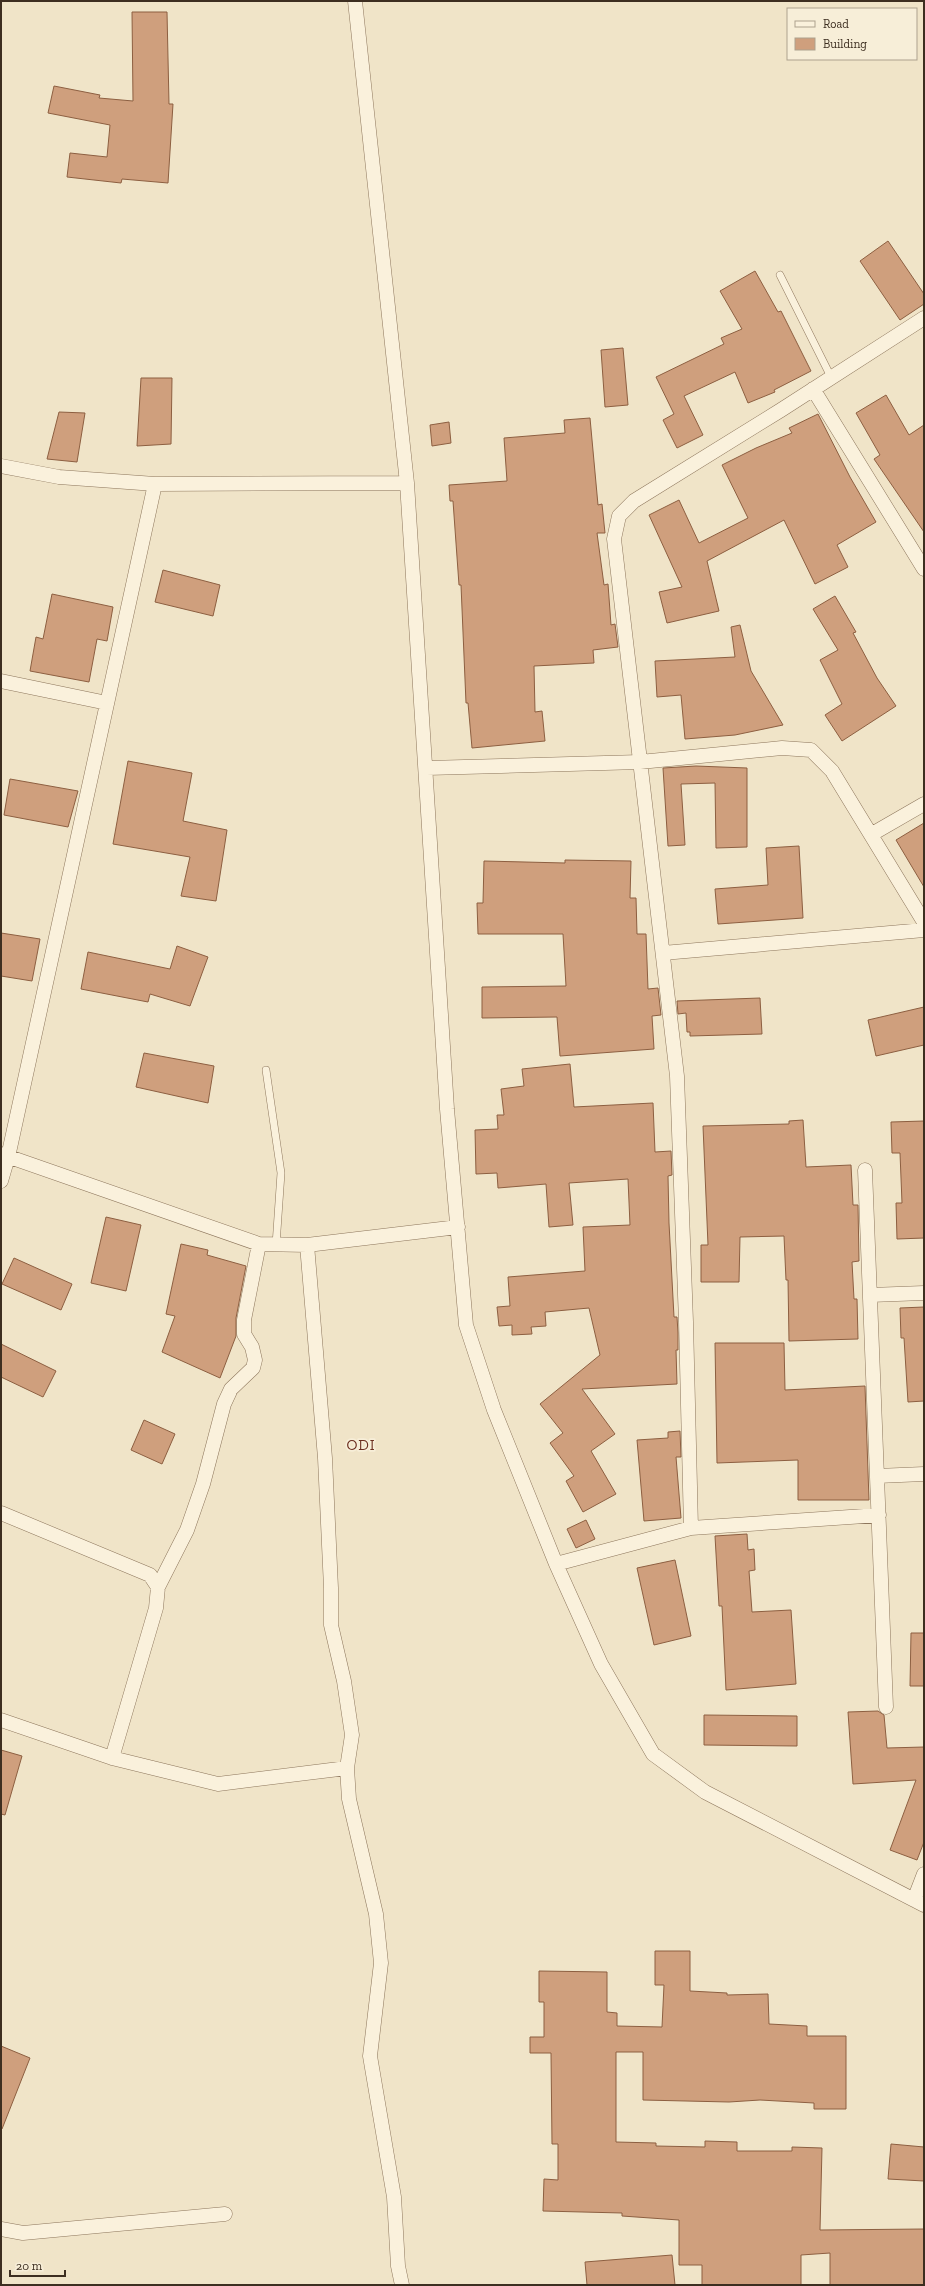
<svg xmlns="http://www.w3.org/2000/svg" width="925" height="2286" viewBox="0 0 925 2286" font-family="'Zilla Slab',serif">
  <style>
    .building { fill: #cf9f7d; stroke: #8d5f41 }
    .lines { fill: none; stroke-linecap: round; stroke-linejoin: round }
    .service-casing { stroke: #8d765c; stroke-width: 8 }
    .minor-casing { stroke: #8d765c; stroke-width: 15 }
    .service { stroke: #faf1dc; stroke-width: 7 }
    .minor { stroke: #faf1dc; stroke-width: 14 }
    .labels { text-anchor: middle; stroke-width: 3.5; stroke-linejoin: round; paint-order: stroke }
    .quarter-label { font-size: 15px; letter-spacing: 1px; fill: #6b2e1e; stroke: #f7eed8 }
  </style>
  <rect width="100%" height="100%" fill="#f0e4c8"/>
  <path class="building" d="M 132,12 L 167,12 L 169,104 L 173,104 L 168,183 L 122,179 L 121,183 L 67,177 L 70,153 L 107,157 L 110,125 L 48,113 L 54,86 L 100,95 L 99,98 L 133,101 Z
    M 888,241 L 924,294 L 924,304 L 900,320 L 860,261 Z
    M 755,271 L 778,312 L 781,311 L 811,371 L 774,390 L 775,392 L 748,403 L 735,372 L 684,396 L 703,435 L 677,448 L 663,420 L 674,414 L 656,377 L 724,344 L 721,338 L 742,329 L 720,291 Z
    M 623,348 L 628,405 L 605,407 L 601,350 Z
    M 141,378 L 172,378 L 171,444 L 137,446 Z
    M 886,395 L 909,435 L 924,425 L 924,532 L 874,459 L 880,455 L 856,413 Z
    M 59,412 L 85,413 L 77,462 L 47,459 Z
    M 818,414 L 850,477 L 876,522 L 837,545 L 848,567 L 815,584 L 784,520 L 707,561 L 719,611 L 667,623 L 659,592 L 682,587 L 649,515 L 679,500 L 699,543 L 748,518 L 722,465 L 756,448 L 792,433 L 789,428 Z
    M 590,418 L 598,505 L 602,504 L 605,533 L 597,533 L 604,585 L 608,584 L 611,625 L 615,624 L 618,647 L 593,650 L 594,663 L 534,666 L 535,712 L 542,711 L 545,741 L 472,748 L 468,703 L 466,703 L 461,585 L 459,585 L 453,501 L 450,501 L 449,485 L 507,481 L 504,438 L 565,433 L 564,420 Z
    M 449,422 L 451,443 L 432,446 L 430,425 Z
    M 163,570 L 220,585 L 213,616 L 155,602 Z
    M 52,594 L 113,607 L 107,641 L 97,639 L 89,682 L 30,671 L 36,637 L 43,639 Z
    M 835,596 L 856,632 L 853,633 L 877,678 L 896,706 L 842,741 L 825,715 L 842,704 L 820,660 L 838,650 L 813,609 Z
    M 740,625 L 751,671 L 783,725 L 735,735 L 685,739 L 681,695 L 657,697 L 655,661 L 735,657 L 731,627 Z
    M 128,761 L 192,773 L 183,821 L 227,830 L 216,901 L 181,896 L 190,857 L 113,844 Z
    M 696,766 L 747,768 L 747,847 L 716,848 L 715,783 L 681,784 L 685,845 L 668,846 L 663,768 Z
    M 10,779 L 78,791 L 68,827 L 4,815 Z
    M 924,823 L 924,887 L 896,840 Z
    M 799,846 L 803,918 L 718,924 L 715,889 L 768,885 L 766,848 Z
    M 565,860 L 631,861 L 630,898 L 636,898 L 637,934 L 646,934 L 648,989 L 658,988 L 661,1015 L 652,1016 L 654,1049 L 560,1056 L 557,1017 L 482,1018 L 482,987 L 566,986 L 563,934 L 478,934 L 477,903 L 483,903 L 484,861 L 565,863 Z
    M 1,933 L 40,939 L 32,981 L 1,976 Z
    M 177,946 L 208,957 L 190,1006 L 150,994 L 148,1002 L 81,989 L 88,952 L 170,969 Z
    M 760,998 L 762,1034 L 690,1036 L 690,1032 L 687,1032 L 686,1013 L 678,1014 L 677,1001 Z
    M 924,1007 L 924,1045 L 876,1056 L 868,1020 Z
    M 144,1053 L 214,1066 L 208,1103 L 136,1087 Z
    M 570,1064 L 574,1107 L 653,1103 L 655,1152 L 671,1151 L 672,1175 L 668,1176 L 669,1223 L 674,1317 L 677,1317 L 678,1333 L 678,1350 L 676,1350 L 677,1384 L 582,1389 L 615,1434 L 591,1451 L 616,1494 L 583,1512 L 566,1481 L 574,1476 L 550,1443 L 563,1433 L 540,1404 L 600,1355 L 589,1308 L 545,1312 L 546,1326 L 531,1327 L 532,1334 L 512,1335 L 512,1325 L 499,1326 L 497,1307 L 510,1306 L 508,1277 L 585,1271 L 583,1227 L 630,1225 L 628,1179 L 569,1183 L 573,1225 L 549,1227 L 546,1184 L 498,1188 L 497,1173 L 476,1174 L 475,1130 L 498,1129 L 497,1115 L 504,1115 L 501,1089 L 524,1086 L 522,1069 Z
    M 803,1120 L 806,1167 L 851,1165 L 853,1205 L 858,1205 L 859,1261 L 852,1262 L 854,1299 L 857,1299 L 858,1339 L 789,1341 L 788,1280 L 786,1280 L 784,1236 L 740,1237 L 739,1282 L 701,1282 L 701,1245 L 708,1245 L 703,1126 L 789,1124 L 789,1121 Z
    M 924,1121 L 924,1238 L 897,1239 L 896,1203 L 902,1203 L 900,1153 L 892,1153 L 891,1122 Z
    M 106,1217 L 141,1225 L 126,1291 L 91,1283 Z
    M 181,1244 L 208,1250 L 207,1255 L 246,1266 L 236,1318 L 236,1336 L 220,1378 L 162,1352 L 175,1316 L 166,1314 Z
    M 14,1258 L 72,1284 L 61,1310 L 2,1284 Z
    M 924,1307 L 924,1401 L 908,1402 L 904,1338 L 901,1338 L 900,1308 Z
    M 715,1343 L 784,1343 L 785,1390 L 865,1386 L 869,1500 L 798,1500 L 798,1460 L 717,1463 Z
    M 1,1344 L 56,1371 L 43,1397 L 1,1377 Z
    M 144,1420 L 175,1434 L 162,1464 L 131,1450 Z
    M 680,1431 L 681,1457 L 676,1457 L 681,1518 L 644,1521 L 637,1440 L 668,1438 L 668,1432 Z
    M 586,1520 L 595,1539 L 576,1548 L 567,1529 Z
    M 747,1534 L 748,1550 L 754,1549 L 755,1570 L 749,1571 L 752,1612 L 791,1610 L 796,1684 L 726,1690 L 722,1606 L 719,1606 L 715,1536 Z
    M 675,1560 L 691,1636 L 654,1645 L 637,1568 Z
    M 911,1633 L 924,1633 L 924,1686 L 910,1686 Z
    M 878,1711 L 884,1715 L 887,1748 L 924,1747 L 924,1842 L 917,1860 L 890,1850 L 916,1780 L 853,1784 L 848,1712 Z
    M 704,1715 L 797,1716 L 797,1746 L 704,1745 Z
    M 1,1750 L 22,1756 L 5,1815 L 1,1814 Z
    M 655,1951 L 690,1951 L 690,1991 L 727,1993 L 727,1995 L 768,1994 L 769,2024 L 807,2026 L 807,2036 L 846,2036 L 846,2109 L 814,2109 L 814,2103 L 760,2100 L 729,2102 L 643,2100 L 643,2052 L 616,2052 L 616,2142 L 656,2143 L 656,2146 L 705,2147 L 705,2141 L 737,2142 L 737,2151 L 792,2151 L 792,2147 L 822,2148 L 820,2230 L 924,2229 L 924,2285 L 830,2285 L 830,2253 L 801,2255 L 801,2285 L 702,2285 L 702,2265 L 679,2265 L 679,2220 L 622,2216 L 622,2213 L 543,2211 L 544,2179 L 558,2180 L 558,2144 L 552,2144 L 551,2053 L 530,2053 L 530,2037 L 544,2037 L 544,2002 L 539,2002 L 539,1971 L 607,1972 L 607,2012 L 617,2013 L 617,2026 L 662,2027 L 664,1985 L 655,1985 Z
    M 1,2046 L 30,2058 L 2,2129 L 1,2129 Z
    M 891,2144 L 924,2147 L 924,2181 L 888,2179 Z
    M 672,2255 L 675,2285 L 587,2285 L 585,2262 Z"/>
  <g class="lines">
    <defs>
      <path id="service" d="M 780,275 L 831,377
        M 266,1070 L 281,1173 L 276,1245"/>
      <path id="minor" d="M 355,1 L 407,483 L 447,1109 L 466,1325 L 494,1410 L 556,1564 L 601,1664 L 653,1754 L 705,1792 L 924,1905
        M 813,389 L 924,569
        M 1,466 L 59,477 L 155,484 L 407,483
        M 1,681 L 107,703
        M 427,768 L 640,762 L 782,748 L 811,750 L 832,771 L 924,922
        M 872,834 L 924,804
        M 663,953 L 924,930
        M 1,1154 L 259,1244 L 307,1245 L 458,1227
        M 865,1170 L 886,1707
        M 1,1181 L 8,1157 L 155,484
        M 307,1245 L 325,1458 L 331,1588 L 331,1625 L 344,1681 L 352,1735 L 347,1768 L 349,1799 L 376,1914 L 381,1963 L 370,2056 L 394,2197 L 398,2266 L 402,2285
        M 870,1295 L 924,1293
        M 877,1476 L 924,1474
        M 1,1513 L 150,1575 L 158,1587
        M 691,1528 L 686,1322 L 677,1076 L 614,539 L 619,516 L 634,501 L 781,410 L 924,318
        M 556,1564 L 691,1528 L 879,1515
        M 1,1720 L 112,1758 L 218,1784 L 347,1768
        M 112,1758 L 156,1608 L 158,1587 L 187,1530 L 203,1484 L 224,1404 L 231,1389 L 253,1368 L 255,1360 L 252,1347 L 244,1334 L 244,1320 L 259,1244
        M 914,1900 L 924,1874
        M 1,2229 L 23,2233 L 225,2214"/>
    </defs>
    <use href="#service" class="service-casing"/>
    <use href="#minor" class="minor-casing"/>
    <use href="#service" class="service"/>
    <use href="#minor" class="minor"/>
  </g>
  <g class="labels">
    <g class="quarter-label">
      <text x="361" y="1450">ODI</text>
    </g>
  </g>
  <rect width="925" height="2286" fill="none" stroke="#3d2e20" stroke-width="4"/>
  <rect x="787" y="8" width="130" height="52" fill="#f7eed8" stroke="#ada18e"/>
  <rect x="795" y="21" width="20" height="6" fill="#faf1dc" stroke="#ada18e"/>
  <text x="823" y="28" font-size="12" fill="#3d2e20">Road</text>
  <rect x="795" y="38" width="20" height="12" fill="#cf9f7d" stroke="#ada18e"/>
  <text x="823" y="48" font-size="12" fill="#3d2e20">Building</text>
  <path d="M10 2270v6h55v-6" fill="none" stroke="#3d2e20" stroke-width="2"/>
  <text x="16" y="2270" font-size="12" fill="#3d2e20" stroke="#f7eed8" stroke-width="3" paint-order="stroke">20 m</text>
</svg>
